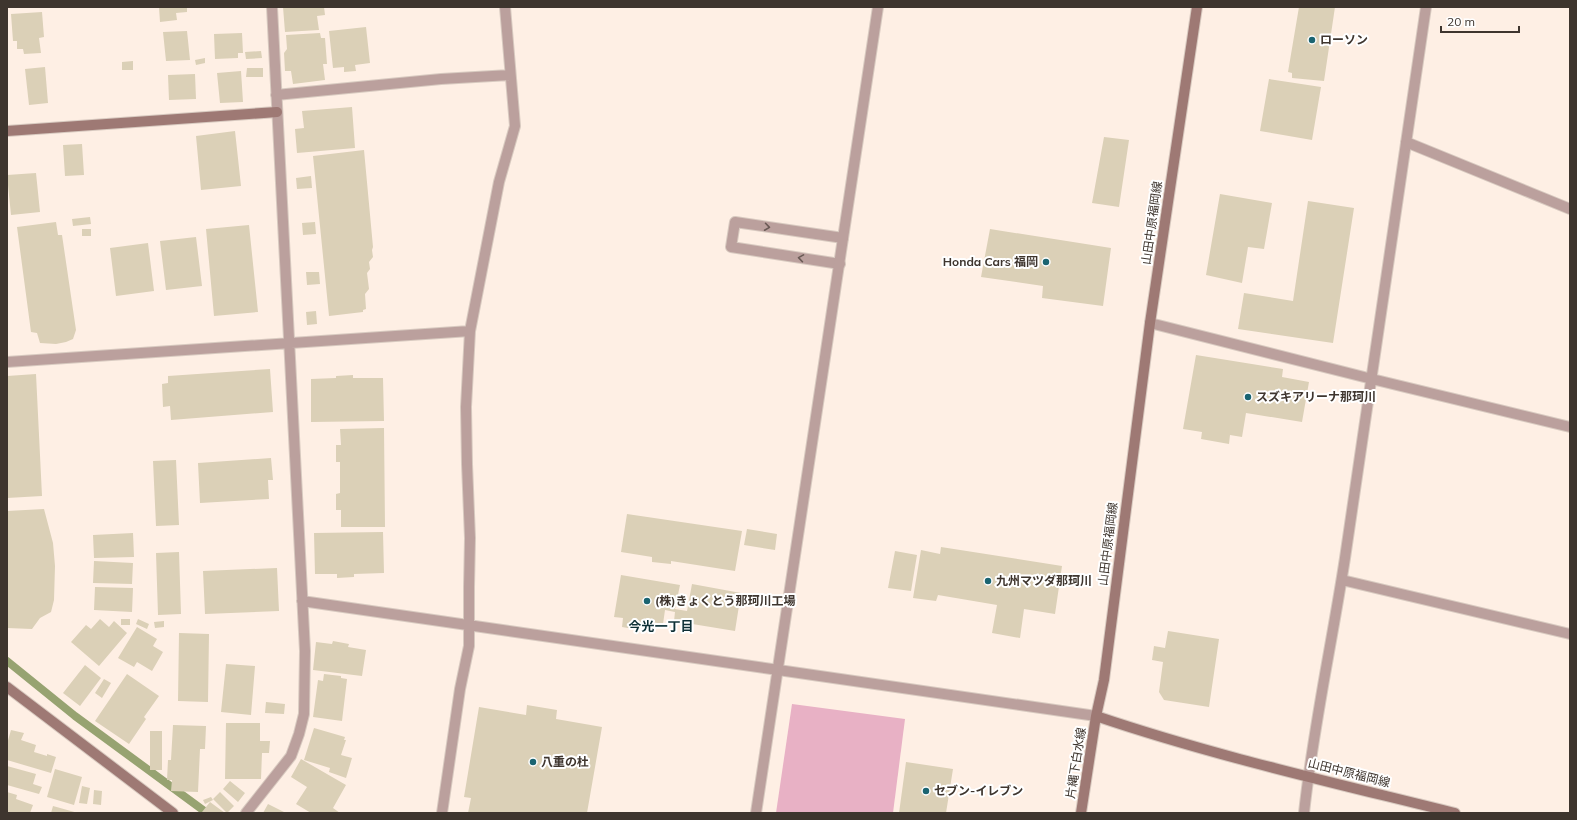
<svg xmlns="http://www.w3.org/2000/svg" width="1577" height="820" viewBox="0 0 1577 820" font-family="Mulish,'Noto Sans JP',sans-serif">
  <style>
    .green { fill: #e8b1c5 }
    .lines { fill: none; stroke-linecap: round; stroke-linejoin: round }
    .stream { stroke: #97a371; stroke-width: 8 }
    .building { fill: #dbd0b7 }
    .lane-casing { stroke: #d8cac0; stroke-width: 12 }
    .street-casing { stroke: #d8cac0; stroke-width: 12 }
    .secondary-casing { stroke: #d8cac0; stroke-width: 12 }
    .lane { stroke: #bba09d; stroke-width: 10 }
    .street { stroke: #bba09d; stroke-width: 10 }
    .secondary { stroke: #9e7974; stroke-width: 10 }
    .oneway { stroke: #6a5a55 }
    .poi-dot { fill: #1a6471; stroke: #fff; stroke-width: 1.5 }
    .labels { text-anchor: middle; stroke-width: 4; stroke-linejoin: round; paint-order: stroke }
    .poi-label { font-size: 12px; font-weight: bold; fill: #3e352e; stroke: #fff; text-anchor: start }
    .street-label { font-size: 12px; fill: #3e352e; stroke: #fff }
    .neighbourhood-label { font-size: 13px; font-weight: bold; fill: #0e3036; stroke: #fff }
  </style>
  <rect width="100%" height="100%" fill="#feefe4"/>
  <path class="green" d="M 792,704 L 905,719 L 893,813 L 776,813 Z"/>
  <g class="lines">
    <path class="stream" d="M 7,661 L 75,716 L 207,813"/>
  </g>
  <path class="building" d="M 159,7 L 187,7 L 187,12 L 176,13 L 177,20 L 160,22 Z
    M 283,7 L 324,7 L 325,15 L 317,16 L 319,30 L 285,32 Z
    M 1299,7 L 1335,7 L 1324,81 L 1292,78 L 1292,73 L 1288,72 Z
    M 42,12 L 44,37 L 39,38 L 41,53 L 24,54 L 23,49 L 17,49 L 17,41 L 13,41 L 11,14 Z
    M 366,27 L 370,63 L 355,65 L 356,71 L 344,72 L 344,67 L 333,68 L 329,31 Z
    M 187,31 L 190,60 L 166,61 L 163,32 Z
    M 242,33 L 243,53 L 238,53 L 238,58 L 215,59 L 214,34 Z
    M 320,33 L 321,38 L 325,38 L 327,64 L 323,64 L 325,80 L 293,84 L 291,71 L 285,71 L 284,53 L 287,49 L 286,35 Z
    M 261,51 L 262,58 L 246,59 L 245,52 Z
    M 205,58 L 205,63 L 196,65 L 195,60 Z
    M 133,61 L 133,70 L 122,70 L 122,62 Z
    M 45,67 L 48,103 L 29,105 L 25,69 Z
    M 247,68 L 263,68 L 263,77 L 246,77 Z
    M 241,71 L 243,102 L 220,103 L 217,73 Z
    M 195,74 L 196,99 L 169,100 L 168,75 Z
    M 1269,79 L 1321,87 L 1312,140 L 1260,131 Z
    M 352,107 L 355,148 L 297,153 L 295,129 L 304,128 L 302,111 Z
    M 235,131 L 241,186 L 201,190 L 196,136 Z
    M 1104,137 L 1129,140 L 1119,207 L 1092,203 Z
    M 82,144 L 84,175 L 65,176 L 63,145 Z
    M 364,150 L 373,247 L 372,250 L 373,257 L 369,262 L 370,269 L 367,273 L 369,289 L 365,294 L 366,309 L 363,310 L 363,312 L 329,316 L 313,156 Z
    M 36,173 L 40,212 L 11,215 L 7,175 Z
    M 311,176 L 312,188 L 297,189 L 296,178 Z
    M 1220,194 L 1272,203 L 1264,249 L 1248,247 L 1242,283 L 1206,275 Z
    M 1308,201 L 1354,208 L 1333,343 L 1238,329 L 1244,293 L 1293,301 Z
    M 90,217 L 91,224 L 73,226 L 72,219 Z
    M 56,222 L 58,235 L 62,235 L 76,330 L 73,339 L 66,342 L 56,344 L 40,343 L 37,333 L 31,332 L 17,227 Z
    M 315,222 L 316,234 L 303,235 L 302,223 Z
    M 249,225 L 258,312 L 214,316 L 206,229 Z
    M 82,229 L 91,229 L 91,236 L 82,236 Z
    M 990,229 L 1111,248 L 1103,306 L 1042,298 L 1043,286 L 981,277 Z
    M 196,237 L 202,286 L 166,290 L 160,241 Z
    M 148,243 L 154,291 L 116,296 L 110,248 Z
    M 306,272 L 319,272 L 320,284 L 307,285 Z
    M 316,311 L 317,324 L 307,325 L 306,312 Z
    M 1196,355 L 1283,369 L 1282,377 L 1309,382 L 1302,422 L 1246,413 L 1242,437 L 1230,435 L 1229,444 L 1201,439 L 1202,432 L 1183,429 Z
    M 270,369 L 273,412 L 171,420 L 170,406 L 163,407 L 162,384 L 168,383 L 168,376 Z
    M 36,374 L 42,496 L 7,498 L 7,376 Z
    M 353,375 L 353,378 L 383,378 L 384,421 L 311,422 L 311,379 L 336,378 L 336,376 Z
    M 384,428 L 385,527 L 341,527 L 341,510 L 336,510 L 336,494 L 340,493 L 340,462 L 336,462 L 336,445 L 341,445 L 340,429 Z
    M 271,458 L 273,480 L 268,480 L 269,499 L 200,503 L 198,463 Z
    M 176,460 L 179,525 L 156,526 L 153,461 Z
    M 44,509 L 53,543 L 55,566 L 54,600 L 51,612 L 40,618 L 32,629 L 7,628 L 7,511 Z
    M 627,514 L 742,531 L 735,571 L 671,561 L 671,564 L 652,562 L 652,557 L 621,552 Z
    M 747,529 L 777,534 L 775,550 L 744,545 Z
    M 383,532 L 384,573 L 354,574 L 354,577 L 337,578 L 337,574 L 315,574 L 314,533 Z
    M 133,533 L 134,557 L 94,558 L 93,535 Z
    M 941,547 L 1062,566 L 1055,614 L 1024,609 L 1020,638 L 992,633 L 997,605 L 938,595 L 936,601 L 913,598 L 921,550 L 940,554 Z
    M 895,551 L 917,555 L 911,591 L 888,588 Z
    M 179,552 L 181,614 L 158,615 L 156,553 Z
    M 94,561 L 133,563 L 132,584 L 93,583 Z
    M 277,568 L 279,611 L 205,614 L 203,571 Z
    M 621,575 L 680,585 L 675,609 L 687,611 L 692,584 L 741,593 L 735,631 L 674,621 L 675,612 L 665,610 L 663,624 L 641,620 L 639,630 L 622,627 L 623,618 L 614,617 Z
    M 95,587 L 133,588 L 132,612 L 94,610 Z
    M 100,619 L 109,627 L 114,621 L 127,633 L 99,666 L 71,642 L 86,625 L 91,629 Z
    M 121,619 L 130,619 L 130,625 L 121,625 Z
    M 138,619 L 149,624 L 147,629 L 136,624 Z
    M 164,621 L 164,627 L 155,628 L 154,622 Z
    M 137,627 L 157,639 L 153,646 L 163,652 L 152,671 L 137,662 L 134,667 L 118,658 Z
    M 1168,631 L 1219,639 L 1209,707 L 1164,700 L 1159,692 L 1163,662 L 1152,660 L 1154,646 L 1165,648 Z
    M 179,633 L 209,634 L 208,702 L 178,701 Z
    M 333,641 L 349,644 L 348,647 L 366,650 L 362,676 L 313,670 L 316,642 L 332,644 Z
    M 226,664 L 255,666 L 251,715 L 221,712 Z
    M 85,665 L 101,678 L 80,706 L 63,693 Z
    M 127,674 L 159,696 L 144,717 L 146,719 L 129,744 L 95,721 Z
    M 324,674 L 341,676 L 341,678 L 347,679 L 342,721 L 313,717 L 318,680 L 323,681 Z
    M 104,679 L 111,683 L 102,698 L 95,693 Z
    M 266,702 L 285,704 L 284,714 L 265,713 Z
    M 527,705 L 557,710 L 556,719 L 602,727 L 587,813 L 468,813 L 471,798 L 464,797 L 479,707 L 526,715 Z
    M 226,723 L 260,723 L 260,741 L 270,741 L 269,753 L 262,753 L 261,779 L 225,779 Z
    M 173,725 L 206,726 L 205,749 L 200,749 L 198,792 L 171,791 L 172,780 L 167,780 L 168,760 L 171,760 Z
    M 314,728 L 345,737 L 344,740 L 346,740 L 341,755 L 352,758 L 346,778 L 329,772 L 330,768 L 304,760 Z
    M 11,730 L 24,733 L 21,740 L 36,745 L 34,752 L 47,756 L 47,754 L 56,757 L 51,773 L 7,760 L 7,744 Z
    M 150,731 L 162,731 L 162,770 L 150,770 Z
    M 301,759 L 346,785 L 333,808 L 340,813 L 311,813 L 296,804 L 307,787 L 291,777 Z
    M 906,762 L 953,769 L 946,813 L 899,813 Z
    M 7,766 L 36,774 L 33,784 L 42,787 L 39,794 L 7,785 Z
    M 55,769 L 82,777 L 74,805 L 47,797 Z
    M 230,781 L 245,793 L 238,802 L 223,789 Z
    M 82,786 L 90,788 L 87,804 L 79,803 Z
    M 94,790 L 102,791 L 101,805 L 93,804 Z
    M 7,792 L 17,795 L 16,799 L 33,805 L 30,813 L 7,813 Z
    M 220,792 L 234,806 L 227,813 L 213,799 Z
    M 211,797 L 213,800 L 205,804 L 203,800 Z
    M 210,802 L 225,813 L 202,812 Z
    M 268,804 L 286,813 L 263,813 Z
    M 53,806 L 78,813 L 51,813 Z"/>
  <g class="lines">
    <defs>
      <path id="lane" d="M 840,264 L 731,247 L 735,222 L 843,238"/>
      <path id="street" d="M 276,95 L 441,79 L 510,75
        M 1406,142 L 1570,209
        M 1150,323 L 1372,379 L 1570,427
        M 7,362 L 470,331
        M 1342,580 L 1570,634
        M 302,601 L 1096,716
        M 246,813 L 291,756 L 299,734 L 304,714 L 305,651 L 272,7
        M 442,813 L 460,689 L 469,646 L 469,587 L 470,538 L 467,464 L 466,407 L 470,331 L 499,182 L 515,126 L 505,7
        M 756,813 L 878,7
        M 1304,813 C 1313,728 1332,643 1345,558 C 1373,375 1399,191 1426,7"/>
      <path id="secondary" d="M 7,131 L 277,112
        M 7,687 L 173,813
        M 1096,716 C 1214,756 1335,783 1455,813
        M 1081,813 L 1096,716 L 1104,680 L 1150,323 L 1197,7"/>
    </defs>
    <use href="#lane" class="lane-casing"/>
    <use href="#street" class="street-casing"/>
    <use href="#secondary" class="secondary-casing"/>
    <use href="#lane" class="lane"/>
    <use href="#street" class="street"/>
    <use href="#secondary" class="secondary"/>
  </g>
  <defs><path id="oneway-chevron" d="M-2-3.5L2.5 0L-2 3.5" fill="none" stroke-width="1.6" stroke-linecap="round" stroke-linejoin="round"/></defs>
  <g class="oneway">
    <use href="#oneway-chevron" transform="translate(767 227) rotate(8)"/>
    <use href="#oneway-chevron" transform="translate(801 258) rotate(-171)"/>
  </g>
  <g class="poi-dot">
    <circle cx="1312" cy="40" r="4"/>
    <circle cx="1046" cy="262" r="4"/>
    <circle cx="1248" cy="397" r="4"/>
    <circle cx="988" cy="581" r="4"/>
    <circle cx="647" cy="601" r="4"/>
    <circle cx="533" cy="762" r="4"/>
    <circle cx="926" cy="791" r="4"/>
  </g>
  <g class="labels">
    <g class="poi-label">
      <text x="1320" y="44">ローソン</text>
      <text x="1038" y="266" text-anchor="end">Honda Cars 福岡</text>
      <text x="1256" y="401">スズキアリーナ那珂川</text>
      <text x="996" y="585">九州マツダ那珂川</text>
      <text x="655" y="605">(株)きょくとう那珂川工場</text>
      <text x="541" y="766">八重の杜</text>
      <text x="934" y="795">セブン-イレブン</text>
    </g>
    <g class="street-label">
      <text transform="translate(1152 223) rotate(-82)" y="4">山田中原福岡線</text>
      <text transform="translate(1108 544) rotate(-83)" y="4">山田中原福岡線</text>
      <text transform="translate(1076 763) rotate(-81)" y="4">片縄下白水線</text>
      <text transform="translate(1349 773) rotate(14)" y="4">山田中原福岡線</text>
    </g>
    <g class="neighbourhood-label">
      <text x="661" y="631">今光一丁目</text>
    </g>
  </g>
  <rect width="1577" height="820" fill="none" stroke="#3e352e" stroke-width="16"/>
  <path d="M1441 26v6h78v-6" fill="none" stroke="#3e352e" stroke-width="2"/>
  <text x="1447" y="26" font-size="12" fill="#3e352e" stroke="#ffffff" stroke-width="3" paint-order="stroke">20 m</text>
</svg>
